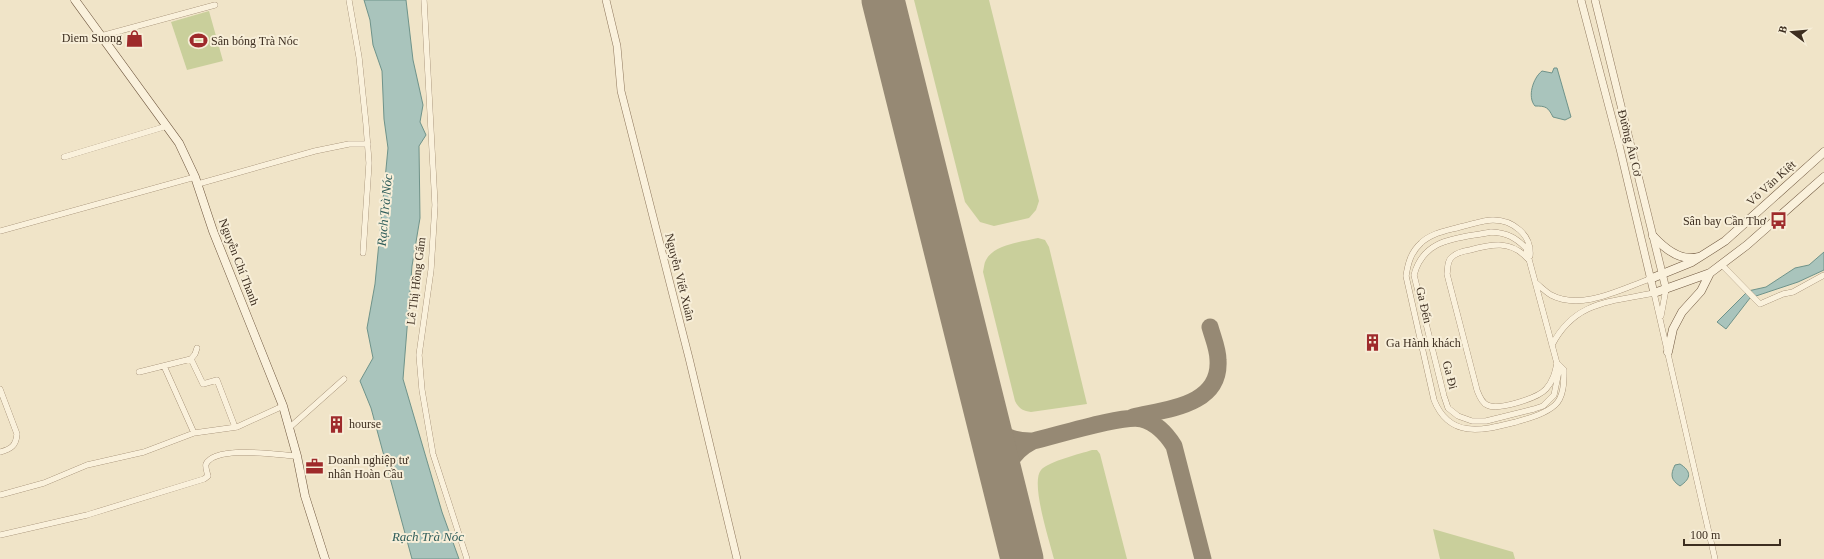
<svg xmlns="http://www.w3.org/2000/svg" width="1824" height="559" viewBox="0 0 1824 559" font-family="'Times New Roman',serif">
  <style>
    .green { fill: #c9cf9b }
    .water { fill: #a9c4bc; stroke: #6f938a }
    .lines { fill: none; stroke-linecap: round; stroke-linejoin: round }
    .taxiway { stroke: #968974; stroke-width: 17 }
    .runway { stroke: #968974; stroke-width: 43 }
    .minor-casing { stroke: #8d765c; stroke-width: 6 }
    .tertiary-casing { stroke: #8d765c; stroke-width: 8 }
    .secondary-casing { stroke: #6f573f; stroke-width: 9 }
    .minor { stroke: #faf1dc; stroke-width: 5.5 }
    .tertiary { stroke: #faf1dc; stroke-width: 7 }
    .secondary { stroke: #faf1dc; stroke-width: 8 }
    .labels { text-anchor: middle; stroke-width: 4; stroke-linejoin: round; paint-order: stroke }
    .poi-label { font-size: 12px; fill: #3d2e20; stroke: #f7eed8; text-anchor: start }
    .street-label { font-size: 12px; fill: #3d2e20; stroke: #f7eed8 }
    .water-label { font-size: 13px; font-style: italic; fill: #2f5d5a; stroke: #f7eed8 }
  </style>
  <rect width="100%" height="100%" fill="#f0e4c8"/>
  <path class="green" d="M 914,0 L 989,0 L 1039,201 L 1036,210 L 1029,218 L 994,226 L 980,222 L 965,202 Z
    M 209,11 L 223,61 L 187,70 L 171,22 Z
    M 1038,238 L 1045,240 L 1049,247 L 1087,404 L 1031,412 C 1023,411 1019,409 1015,401 L 983,272 C 984,268 984,263 986,260 C 994,244 1022,242 1038,238 Z
    M 1092,450 L 1097,450 L 1100,454 L 1127,559 L 1054,559 C 1050,542 1030,483 1041,470 C 1049,461 1080,454 1092,450 Z
    M 1433,529 L 1513,552 L 1515,559 L 1440,559 Z"/>
  <path class="water" d="M 364,0 L 406,0 L 413,60 L 423,105 L 420,122 L 426,135 L 419,146 L 420,218 L 412,266 L 403,379 L 442,512 L 459,559 L 412,559 L 371,408 L 360,381 L 373,358 L 367,328 L 375,284 L 388,148 L 384,119 L 382,71 L 373,45 L 370,20 Z
    M 1554,68 L 1557,68 L 1571,117 L 1565,120 L 1553,117 C 1548,107 1546,106 1535,106 C 1527,97 1533,78 1542,71 L 1552,73 Z
    M 1824,252 L 1824,270 L 1798,282 L 1750,298 L 1726,329 L 1717,322 L 1748,291 L 1766,287 L 1795,268 L 1809,265 Z
    M 1680,464 C 1691,471 1692,478 1680,486 C 1671,480 1670,475 1675,465 Z"/>
  <g class="lines">
    <path class="taxiway" d="M 983,402 C 993,429 1003,442 1033,441
      M 1133,417 C 1166,409 1221,406 1218,360 C 1218,349 1213,338 1210,327
      M 1007,498 C 1003,471 1008,454 1033,441 C 1055,436 1124,414 1142,419 C 1156,423 1166,433 1174,446 L 1203,559"/>
    <path class="runway" d="M 883,0 L 1022,559"/>
    <defs>
      <path id="minor" d="M 349,0 L 359,57 L 366,124 L 369,163 L 363,253
        M 424,0 L 435,205 L 431,270 L 419,355 L 422,390 L 433,454 L 467,559
        M 101,36 L 215,5
        M 64,157 L 167,126
        M 198,184 L 315,151 L 349,144 L 368,144
        M 0,231 L 195,177
        M 1491,232 C 1507,233 1515,237 1526,248 L 1559,371 L 1554,395 L 1543,406 L 1534,409 L 1486,421 L 1472,421 L 1458,416 L 1448,408 L 1444,396 L 1414,275 C 1424,237 1458,239 1491,232 Z
        M 1530,256 C 1532,235 1513,220 1493,220 C 1483,220 1470,225 1460,227 C 1446,231 1431,233 1421,243 C 1411,252 1408,263 1406,276 L 1434,400 C 1450,440 1484,430 1516,422 C 1529,418 1545,414 1555,405 C 1564,397 1564,381 1564,370 L 1558,364
        M 1528,259 C 1511,240 1492,244 1470,250 C 1464,251 1456,253 1452,257 C 1447,261 1448,268 1447,274 L 1477,390 C 1479,395 1481,402 1487,405 C 1498,411 1538,398 1546,389 C 1553,381 1555,373 1557,363
        M 1722,265 L 1760,304 L 1783,294 L 1793,292 L 1824,275
        M 1536,283 C 1541,287 1546,292 1551,295 C 1582,311 1621,289 1650,279
        M 1661,316 L 1666,289
        M 1552,345 C 1575,301 1610,302 1654,293 L 1715,559
        M 191,359 L 203,384 L 217,380 L 235,427
        M 164,366 L 194,433
        M 139,372 L 191,359 L 195,354 L 197,348
        M 0,389 L 17,434 C 16,446 11,449 0,452
        M 289,428 L 344,379
        M 0,495 L 44,483 L 87,465 L 144,452 L 194,433 L 237,427 L 283,406
        M 0,535 L 87,515 L 204,479 L 208,476 C 207,472 205,467 206,464 C 216,445 279,455 297,456"/>
      <path id="tertiary" d="M 606,0 L 617,46 L 621,91 L 689,358 L 737,559
        M 1581,0 L 1620,149 L 1654,293
        M 1595,0 L 1666,289"/>
      <path id="secondary" d="M 75,0 L 179,143 L 195,177 L 213,231 L 283,406 L 297,456 L 305,496 L 325,559
        M 1653,236 C 1664,248 1680,262 1698,257
        M 1650,279 L 1692,262 L 1725,241 L 1824,152
        M 1654,293 L 1710,273 L 1747,245 L 1824,177
        M 1668,352 L 1673,329 L 1682,312 L 1701,291 L 1710,273"/>
    </defs>
    <use href="#minor" class="minor-casing"/>
    <use href="#tertiary" class="tertiary-casing"/>
    <use href="#secondary" class="secondary-casing"/>
    <use href="#minor" class="minor"/>
    <use href="#tertiary" class="tertiary"/>
    <use href="#secondary" class="secondary"/>
  </g>
  <defs>
    <symbol id="shop-bare" viewBox="-9 -9 18 18"><path d="M-5-2.5h2.3a2.7 3.5 0 0 1 5.4 0H5L5.5 6h-11ZM-1.5-2.5h3a1.5 2.3 0 0 0-3 0Z" fill="#9e2a2b" stroke="#f7eed8" stroke-width="2.5" paint-order="stroke"/></symbol>
    <symbol id="stadium-bare" viewBox="-9 -9 18 18"><path d="M0-5a6.5 5 0 1 0 0 10a6.5 5 0 1 0 0-10ZM-3.5-1.8h7v3.6h-7Z" fill="#9e2a2b" stroke="#f7eed8" stroke-width="2.5" paint-order="stroke"/></symbol>
    <symbol id="bus-bare" viewBox="-9 -9 18 18"><path d="M-5-6H5V4H4V6H2V4H-2V6H-4V4H-5ZM-3.5-4V0h7V-4ZM-3.5 1.2v1.5H-2V1.2ZM2 1.2v1.5H3.5V1.2Z" fill="#9e2a2b" stroke="#f7eed8" stroke-width="2.5" paint-order="stroke"/></symbol>
    <symbol id="building-bare" viewBox="-9 -9 18 18"><path d="M-4-6H4V6H1V3H-1V6H-4ZM-2.5-4.3h1.7v1.8h-1.7ZM.8-4.3h1.7v1.8H.8ZM-2.5-1h1.7V.8h-1.7ZM.8-1h1.7V.8H.8Z" fill="#9e2a2b" stroke="#f7eed8" stroke-width="2.5" paint-order="stroke"/></symbol>
    <symbol id="office-bare" viewBox="-9 -9 18 18"><path d="M-6-3h4V-5.5h4V-3h4V5H-6ZM-1-4.5V-3h2v-1.5ZM-6 0V1H6V0Z" fill="#9e2a2b" stroke="#f7eed8" stroke-width="2.5" paint-order="stroke"/></symbol>
  </defs>
  <g fill-rule="evenodd">
    <use href="#shop-bare" x="122" y="26" width="25" height="25"/>
    <use href="#stadium-bare" x="186" y="28" width="25" height="25"/>
    <use href="#bus-bare" x="1766" y="208" width="25" height="25"/>
    <use href="#building-bare" x="1360" y="330" width="25" height="25"/>
    <use href="#building-bare" x="324" y="412" width="25" height="25"/>
    <use href="#office-bare" x="302" y="454" width="25" height="25"/>
  </g>
  <g class="labels">
    <g class="poi-label">
      <text x="122" y="42" text-anchor="end">Diem Suong</text>
      <text x="211" y="45">Sân bóng Trà Nóc</text>
      <text x="1766" y="225" text-anchor="end">Sân bay Cần Thơ</text>
      <text x="1386" y="347">Ga Hành khách</text>
      <text x="349" y="428">hourse</text>
      <text x="328" y="464">Doanh nghiệp tư<tspan x="328" dy="14">nhân Hoàn Cầu</tspan></text>
    </g>
    <g class="street-label">
      <text transform="translate(1630 143) rotate(76)" y="4">Đường Âu Cơ</text>
      <text transform="translate(1771 183) rotate(-42)" y="4">Võ Văn Kiệt</text>
      <text transform="translate(239 262) rotate(69)" y="4">Nguyễn Chí Thanh</text>
      <text transform="translate(680 277) rotate(76)" y="4">Nguyễn Viết Xuân</text>
      <text transform="translate(416 281) rotate(-83)" y="4">Lê Thị Hồng Gấm</text>
      <text transform="translate(1424 305) rotate(77)" y="4">Ga Đến</text>
      <text transform="translate(1450 375) rotate(76)" y="4">Ga Đi</text>
    </g>
    <g class="water-label">
      <text transform="translate(384 210) rotate(-85)" y="5">Rạch Trà Nóc</text>
      <text x="428" y="541">Rạch Trà Nóc</text>
    </g>
  </g>
  <g transform="translate(1792 32) rotate(286)" stroke="#f7eed8" stroke-width="3" paint-order="stroke">
  <path d="M0-3L7 15L0 10L-7 15Z" fill="#3d2e20"/>
  <text y="-6" font-size="11" font-weight="bold" text-anchor="middle" fill="#3d2e20">B</text>
  </g>
  <path d="M1684 539v6h96v-6" fill="none" stroke="#3d2e20" stroke-width="2"/>
  <text x="1690" y="539" font-size="12" fill="#3d2e20" stroke="#f7eed8" stroke-width="3" paint-order="stroke">100 m</text>
</svg>
